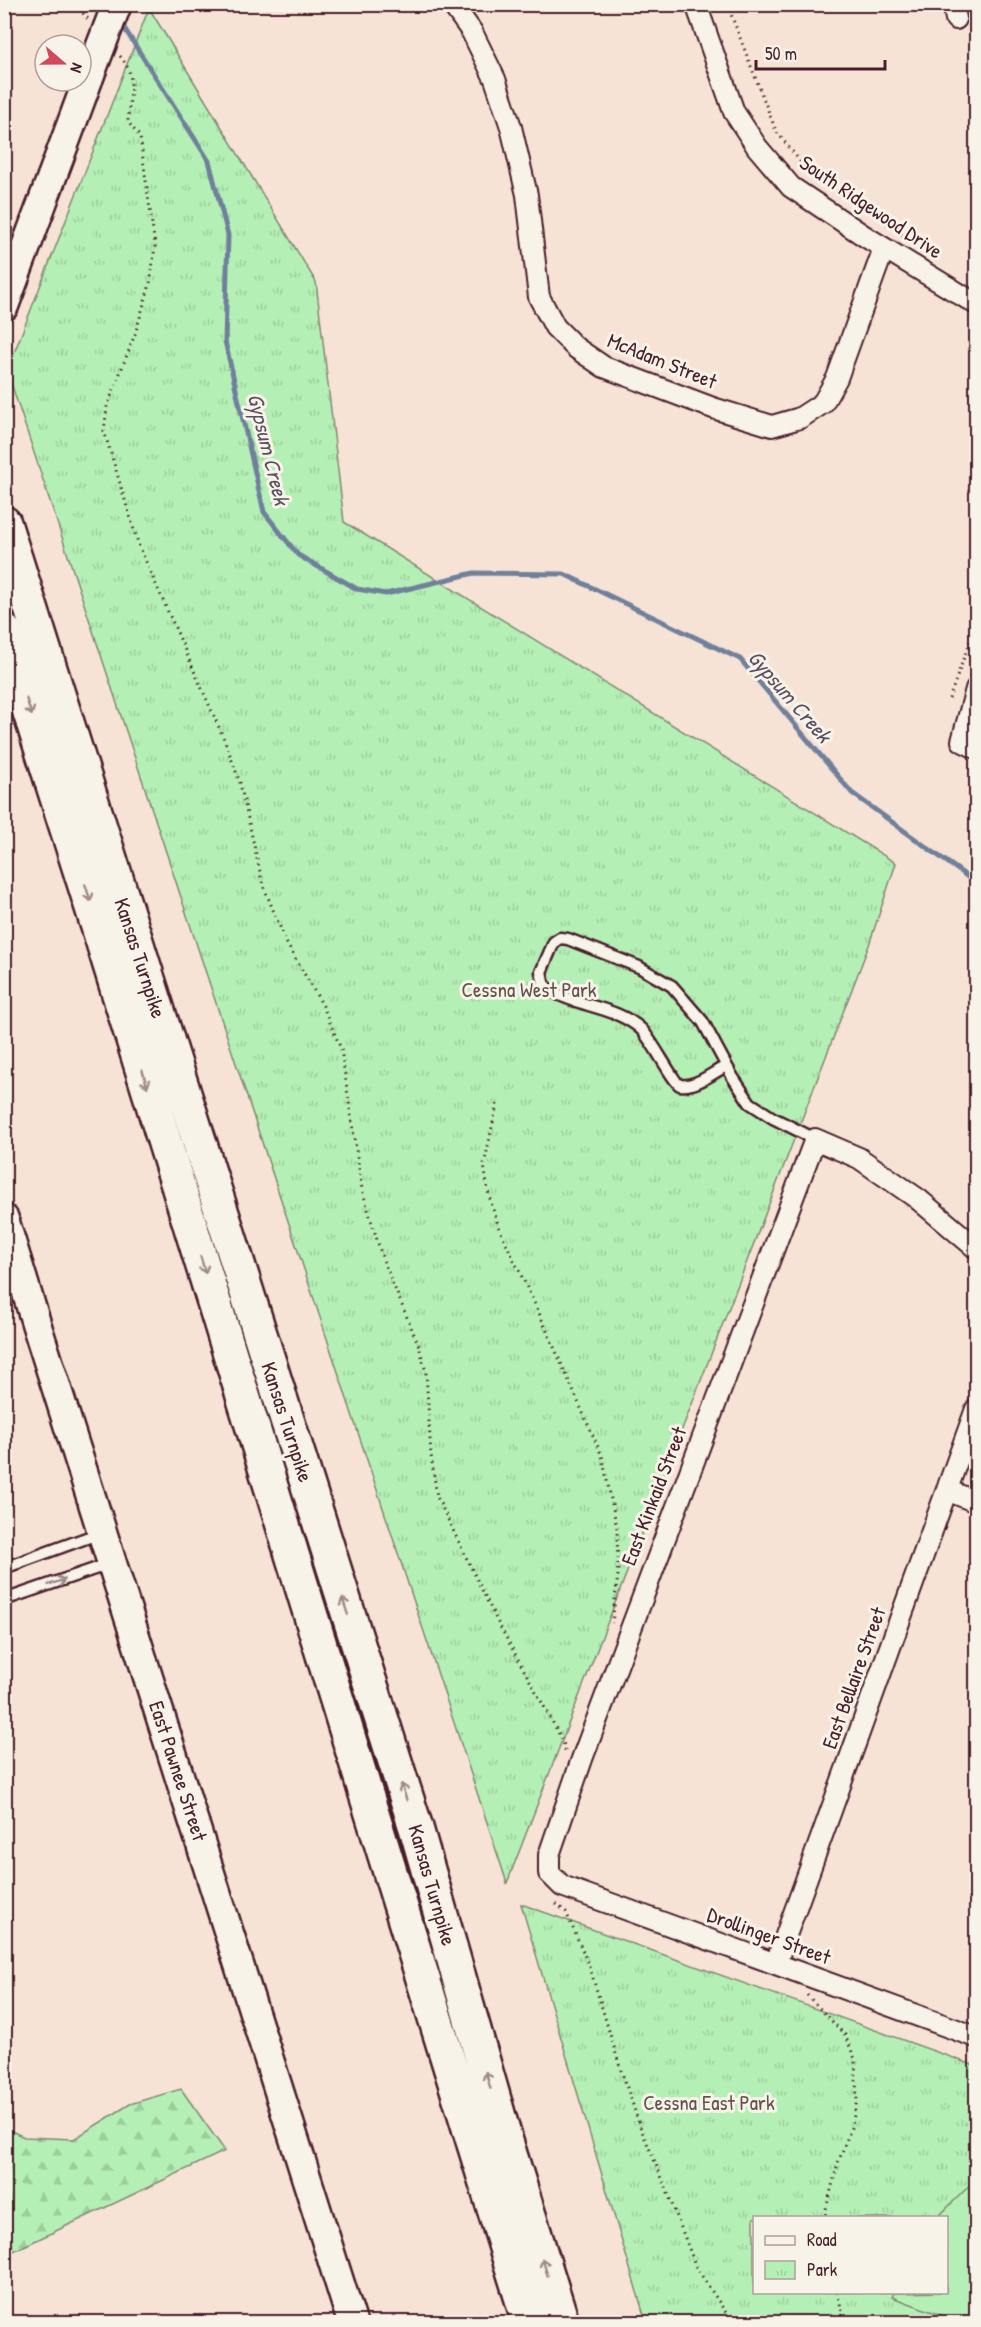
<svg xmlns="http://www.w3.org/2000/svg" width="981" height="2327" viewBox="0 0 981 2327" font-family="'Patrick Hand',sans-serif">
  <style>
    .forest { fill: url(#forest-firs); stroke: #7f8870; stroke-width: 1.5 }
    .park { fill: url(#park-tufts); stroke: #7f8870; stroke-width: 1.5; fill-rule: evenodd }
    .pitch { fill: #b4f0b5; stroke: #7f8870; stroke-width: 1.5 }
    .lines { fill: none; stroke-linecap: round; stroke-linejoin: round }
    .stream { stroke: #70809c; stroke-width: 5 }
    .service-casing { stroke: #4a1f2b; stroke-width: 15 }
    .minor-casing { stroke: #4a1f2b; stroke-width: 24 }
    .secondary-casing { stroke: #4a1f2b; stroke-width: 33 }
    .motorway-casing { stroke: #4a1f2b; stroke-width: 38 }
    .path { stroke: #4a1f2b; stroke-width: 3; stroke-dasharray: 1.5 4.5; stroke-linecap: butt }
    .service { stroke: #f7f3e8; stroke-width: 10 }
    .minor { stroke: #f7f3e8; stroke-width: 20 }
    .secondary { stroke: #f7f3e8; stroke-width: 28 }
    .motorway { stroke: #f7f3e8; stroke-width: 33 }
    .secondary-bridge-casing { stroke: #4a1f2b; stroke-width: 33; stroke-linecap: butt }
    .secondary-bridge { stroke: #f7f3e8; stroke-width: 28 }
    .oneway { stroke: #a0898a }
    .labels { text-anchor: middle; stroke-width: 6; stroke-linejoin: round; paint-order: stroke }
    .street-label { font-size: 21px; fill: #4a1f2b; stroke: #f7f3e8 }
    .park-label { font-size: 21px; fill: #64534e; stroke: #f7f3e8 }
    .water-label { font-size: 22px; font-style: italic; fill: #5d4f63; stroke: #f7f3e8 }
  </style>
  <defs>
    <pattern id="forest-firs" width="22" height="20" patternUnits="userSpaceOnUse" patternTransform="scale(1.5)"><rect width="22" height="20" fill="#b4f0b5"/><path d="M5 1l3.5 6h-7zM16 11l3.5 6h-7z" fill="#9ccd9c"/></pattern>
    <pattern id="park-tufts" width="24" height="20" patternUnits="userSpaceOnUse" patternTransform="scale(1.5)"><rect width="24" height="20" fill="#b4f0b5"/><path d="M3 7l-1-3M5 7V3M7 7l1-3M15 17l-1-3M17 17v-4M19 17l1-3" fill="none" stroke="#9ccd9c"/></pattern>
  </defs>
  <rect width="100%" height="100%" fill="#f7e3d6"/>
  <filter id="ink" filterUnits="userSpaceOnUse"><feTurbulence type="fractalNoise" baseFrequency=".0167" numOctaves="2"/><feDisplacementMap in="SourceGraphic" scale="12" xChannelSelector="R" yChannelSelector="G"/><feConvolveMatrix kernelMatrix="1 2 1 2 8 2 1 2 1" color-interpolation-filters="sRGB"/></filter>
  <g filter="url(#ink)">
    <path class="forest" d="M 181,2089 L 225,2151 L 5,2255 L 5,2128 L 24,2137 L 74,2139 L 130,2104 Z"/>
    <path class="park" d="M 149,8 L 316,282 L 344,522 L 896,863 L 869,945 L 507,1883 L 7,371 Z
      M 521,1904 L 976,2066 L 976,2322 L 646,2322 ZM 754,2218 L 946,2218 L 946,2292 L 754,2292 Z"/>
    <path class="pitch" d="M 976,2182 L 976,2322 L 960,2322 L 892,2297 L 894,2293 L 946,2292 L 946,2218 L 938,2217 L 965,2190 Z"/>
    <g class="lines">
      <path class="stream" d="M 121,23 L 209,161 L 228,235 L 225,341 L 264,512 L 298,555 L 357,589 L 386,594 L 474,573 L 564,574 L 740,659 L 852,793 L 976,883"/>
      <defs>
        <path id="service" d="M 726,1066 C 714,1072 695,1088 680,1085 C 674,1083 651,1038 641,1029 C 616,1006 577,1007 548,989 L 544,984 L 541,972 L 554,942 L 560,938 L 568,939 L 639,967 L 672,986 L 703,1022 L 732,1076 L 750,1103 L 773,1118 L 815,1139
          M 4,1568 L 100,1533
          M 4,1600 L 109,1564"/>
        <path id="minor" d="M 452,4 L 472,32 L 495,79 L 511,127 L 527,195 L 539,297 L 555,327 L 576,348 L 604,367 L 713,408 L 772,426 L 800,418 L 823,403 L 837,378 L 884,248
          M 696,4 L 734,112 L 757,147 L 791,187 L 866,237 L 976,304
          M 953,4 L 956,19
          M 976,689 L 962,741 L 976,748
          M 976,1248 L 918,1199 L 859,1158 L 815,1139 L 582,1759 L 549,1855 L 549,1873 L 562,1886 L 976,2037
          M 947,1490 L 976,1502
          M 776,1963 L 976,1409"/>
        <path id="secondary" d="M 4,306 L 89,77
          M 4,1219 C 117,1588 237,1955 352,2322"/>
        <path id="motorway" d="M 4,523 L 416,1828 L 505,2138 L 562,2322
          M 4,631 L 101,936 L 529,2322"/>
      </defs>
      <use href="#service" class="service-casing"/>
      <use href="#minor" class="minor-casing"/>
      <use href="#secondary" class="secondary-casing"/>
      <use href="#motorway" class="motorway-casing"/>
      <path class="path" d="M 75,4 L 88,19
        M 727,4 L 776,131 L 807,170 L 918,245
        M 120,56 C 139,79 128,95 128,122 L 140,137 L 155,246 L 150,284 L 135,334 L 107,407 L 104,431 L 139,546 L 225,741 L 240,783 L 263,885 L 287,944 L 323,1006 L 341,1049 L 362,1189 L 383,1260 L 419,1346 L 426,1372 L 431,1455 L 437,1497 L 497,1621 L 563,1741 L 565,1751
        M 949,699 L 976,624
        M 497,1104 L 484,1165 L 489,1196 L 499,1228 L 539,1313 L 602,1456 L 617,1528 L 618,1575 L 612,1623
        M 556,1904 L 566,1912 L 590,1968 L 619,2064 L 641,2129 L 664,2183 L 696,2267 L 732,2322
        M 807,1995 L 845,2035 L 855,2059 L 857,2100 L 852,2125 L 838,2163 L 826,2209 L 825,2218
        M 837,2292 L 842,2311 L 851,2322"/>
      <use href="#service" class="service"/>
      <use href="#minor" class="minor"/>
      <use href="#secondary" class="secondary"/>
      <use href="#motorway" class="motorway"/>
      <defs>
        <path id="secondary-bridge" d="M 89,77 L 117,4"/>
      </defs>
      <use href="#secondary-bridge" class="secondary-bridge-casing"/>
      <use href="#secondary-bridge" class="secondary-bridge"/>
    </g>
    <defs><path id="oneway-shaft" d="M-6 0H5M1.5-3L5.5 0L1.5 3" fill="none" stroke-width="1.6" stroke-linecap="round" stroke-linejoin="round" transform="scale(1.5)"/></defs>
    <g class="oneway">
      <use href="#oneway-shaft" transform="translate(29 707) rotate(72)"/>
      <use href="#oneway-shaft" transform="translate(88 893) rotate(72)"/>
      <use href="#oneway-shaft" transform="translate(145 1079) rotate(73)"/>
      <use href="#oneway-shaft" transform="translate(203 1265) rotate(73)"/>
      <use href="#oneway-shaft" transform="translate(57 1582) rotate(-19)"/>
      <use href="#oneway-shaft" transform="translate(345 1606) rotate(-108)"/>
      <use href="#oneway-shaft" transform="translate(404 1792) rotate(-108)"/>
      <use href="#oneway-shaft" transform="translate(488 2080) rotate(-106)"/>
      <use href="#oneway-shaft" transform="translate(545 2267) rotate(-107)"/>
    </g>
  </g>
  <g class="labels">
    <g class="street-label">
      <text transform="translate(871 207) rotate(34)" y="7">South Ridgewood Drive</text>
      <text transform="translate(662 361) rotate(22)" y="7">McAdam Street</text>
      <text transform="translate(140 958) rotate(72)" y="7">Kansas Turnpike</text>
      <text transform="translate(287 1422) rotate(72)" y="7">Kansas Turnpike</text>
      <text transform="translate(654 1496) rotate(-69)" y="7">East Kinkaid Street</text>
      <text transform="translate(854 1678) rotate(-70)" y="7">East Bellaire Street</text>
      <text transform="translate(178 1771) rotate(72)" y="7">East Pawnee Street</text>
      <text transform="translate(432 1885) rotate(74)" y="7">Kansas Turnpike</text>
      <text transform="translate(769 1936) rotate(20)" y="7">Drollinger Street</text>
    </g>
    <g class="park-label">
      <text x="529" y="997">Cessna West Park</text>
      <text x="709" y="2110">Cessna East Park</text>
    </g>
    <g class="water-label">
      <text transform="translate(269 449) rotate(76)" y="8">Gypsum Creek</text>
      <text transform="translate(790 696) rotate(49)" y="8">Gypsum Creek</text>
    </g>
  </g>
  <rect width="981" height="2327" fill="none" stroke="#f7f3e8" stroke-width="24"/>
  <rect x="12" y="12" width="957" height="2303" fill="none" stroke="#4a1f2b" stroke-width="2" filter="url(#ink)"/>
  <rect x="753" y="2216" width="195" height="78" fill="#f7f3e8" stroke="#b29e9c" stroke-width="1.5"/>
  <rect x="765" y="2236" width="30" height="9" fill="#f7f3e8" stroke="#b29e9c" stroke-width="1.5"/>
  <text x="807" y="2246" font-size="18" fill="#4a1f2b">Road</text>
  <rect x="765" y="2261" width="30" height="18" fill="url(#park-tufts)" stroke="#b29e9c" stroke-width="1.5"/>
  <text x="807" y="2276" font-size="18" fill="#4a1f2b">Park</text>
  <g transform="translate(63 63) rotate(110)"><circle r="28" fill="#f7f3e8" stroke="#b29e9c" stroke-width="1.5"/>
  <path d="M0-4.5L10 22L0 15L-10 22Z" fill="#d1495b"/>
  <text y="-9" font-size="16" font-weight="bold" text-anchor="middle" fill="#4a1f2b">N</text>
  </g>
  <path d="M756 60v9h129v-9" fill="none" stroke="#4a1f2b" stroke-width="3"/>
  <text x="765" y="60" font-size="18" fill="#4a1f2b" stroke="#f7f3e8" stroke-width="4.5" paint-order="stroke">50 m</text>
</svg>
